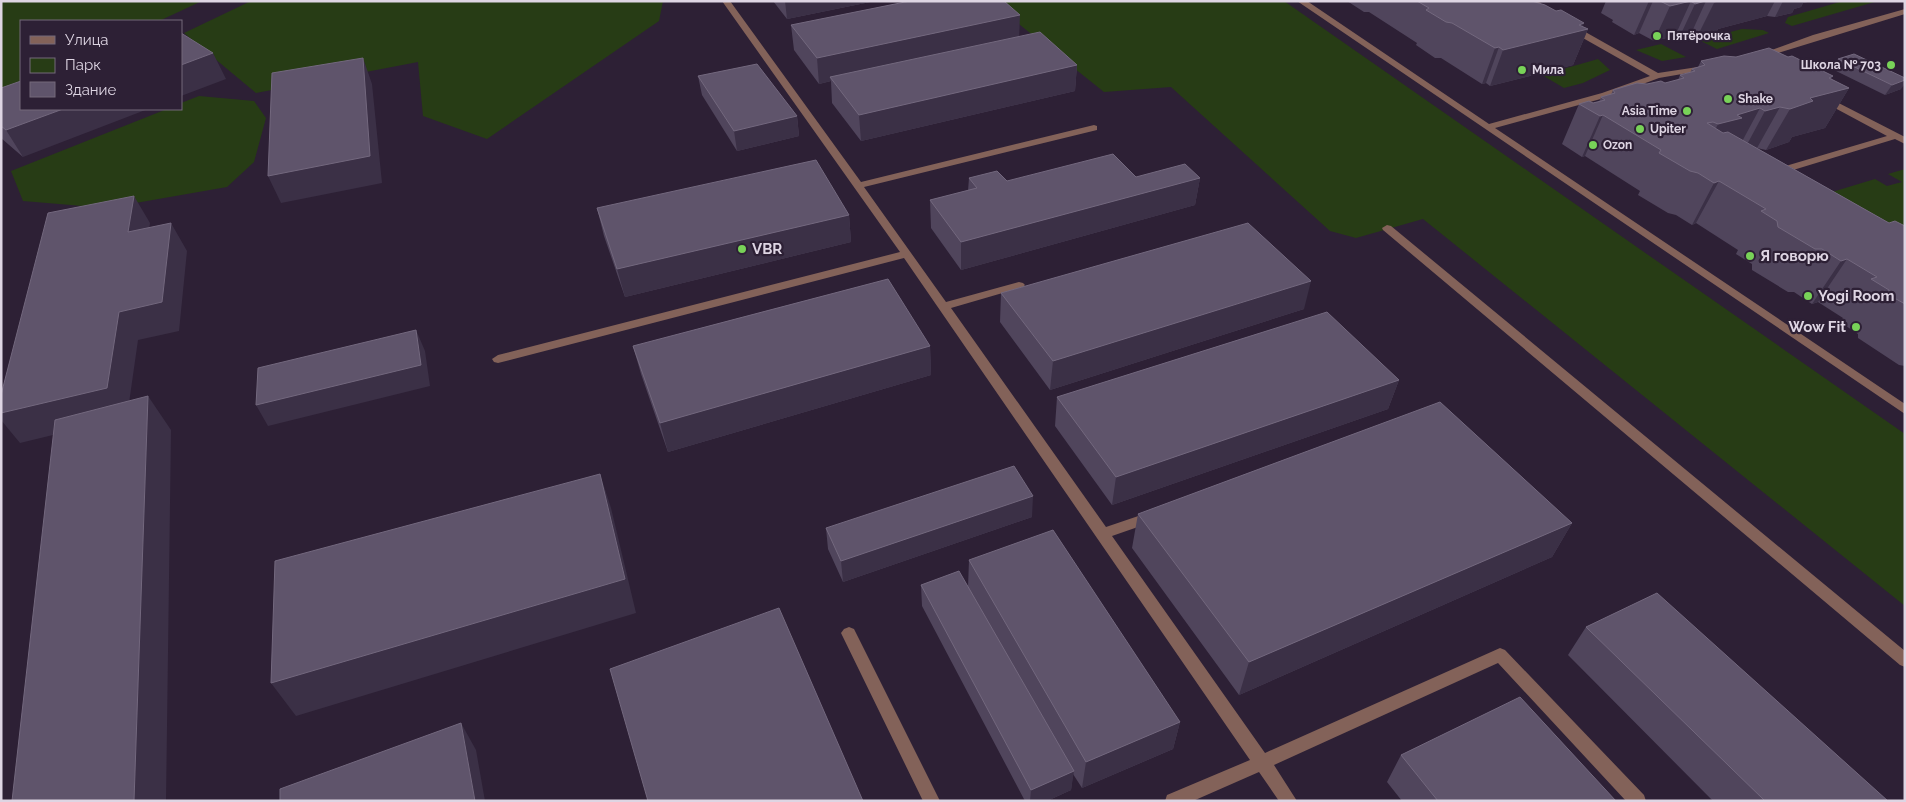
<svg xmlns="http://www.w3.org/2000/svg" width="1906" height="802" viewBox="0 0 1906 802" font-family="Raleway,sans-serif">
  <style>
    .green { fill: #273c15 }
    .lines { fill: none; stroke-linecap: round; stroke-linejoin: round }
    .minor { fill: #836259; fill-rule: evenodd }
    .wall { fill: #50455c }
    .shaded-wall { fill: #3b3046 }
    .building { fill: #5f546b; stroke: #73687e }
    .poi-dot { fill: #78d258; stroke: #2d2035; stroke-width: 2 }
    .labels { text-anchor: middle; stroke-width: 4.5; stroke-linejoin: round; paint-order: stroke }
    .far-poi-label { font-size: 12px; font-weight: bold; fill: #ded5e3; stroke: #2d2035; text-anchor: start }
    .poi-label { font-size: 15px; font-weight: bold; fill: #ded5e3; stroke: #2d2035; text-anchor: start }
  </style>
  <rect width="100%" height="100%" fill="#2d2035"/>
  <path class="green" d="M 1,1 L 202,1 L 159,21 L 21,21 L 21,81 L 1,90 Z
    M 251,1 L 663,1 L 659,21 L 487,139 L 423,116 L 418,62 L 256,93 L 184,33 Z
    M 990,1 L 1284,1 L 1905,434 L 1905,606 L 1423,219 L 1356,238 L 1330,231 L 1171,87 L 1104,92 Z
    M 1843,1 L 1878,1 L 1792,26 L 1785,23 L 1788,17 Z
    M 1742,29 L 1763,30 L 1769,33 L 1717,49 L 1699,40 Z
    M 1661,44 L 1686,57 L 1662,61 L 1636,50 Z
    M 1598,59 L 1610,70 L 1583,83 L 1564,88 L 1542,75 Z
    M 199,96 L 254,101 L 266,118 L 254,162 L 227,187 L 107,208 L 23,201 L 11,171 L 167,109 L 181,109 L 181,103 Z
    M 1905,169 L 1905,235 L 1832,192 L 1875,179 L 1887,186 L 1902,182 L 1888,174 Z"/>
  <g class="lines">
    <path class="minor" d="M 722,1 L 730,1 L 861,182 L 1094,125 L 1097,126 L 1097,130 L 864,187 L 946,302 L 1019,282 L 1023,283 L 1025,285 L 1023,287 L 951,308 L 1106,527 L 1153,511 L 1158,512 L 1160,516 L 1158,520 L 1112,536 L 1265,753 L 1500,648 L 1505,650 L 1644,795 L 1646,801 L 1626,801 L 1498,663 L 1274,765 L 1297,801 L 1279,801 L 1259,772 L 1193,801 L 1165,801 L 1167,795 L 1250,760 L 904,258 L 498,363 L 494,362 L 492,359 L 498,355 L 900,252 Z
      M 1297,1 L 1307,1 L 1489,124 L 1602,93 L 1650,76 L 1567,29 L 1567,25 L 1573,25 L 1658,73 L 1711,65 L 1711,69 L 1659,78 L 1608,97 L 1495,128 L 1905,404 L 1905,414 Z
      M 1529,1 L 1545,1 L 1519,8 L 1515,6 Z
      M 1905,9 L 1905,14 L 1762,58 L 1755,56 L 1813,35 Z
      M 1823,95 L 1905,137 L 1905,144 L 1895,139 L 1780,174 L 1772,174 L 1772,170 L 1887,136 L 1820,100 L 1818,98 Z
      M 1387,225 L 1391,226 L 1905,651 L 1905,667 L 1900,665 L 1383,230 L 1382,228 Z
      M 849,627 L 854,629 L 940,801 L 923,801 L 841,633 L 844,629 Z"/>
  </g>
  <path class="wall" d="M 773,1 L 875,1 L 787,19 Z
    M 1347,1 L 1532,1 L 1588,29 L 1573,65 L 1490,86 L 1486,83 L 1482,84 L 1441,58 L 1435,58 L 1416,45 L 1417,43 L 1369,12 L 1364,12 Z
    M 1606,1 L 1812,1 L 1803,3 L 1801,7 L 1794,9 L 1792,13 L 1775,17 L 1767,16 L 1718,29 L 1716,33 L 1697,37 L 1690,36 L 1679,38 L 1675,36 L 1654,41 L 1639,33 L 1634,35 L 1612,22 L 1613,20 L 1601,13 Z
    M 791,25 L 1019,36 L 1077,65 L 1075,91 L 861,141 L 832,103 L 831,81 L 819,84 L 794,50 Z
    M 1736,57 L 1788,57 L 1833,76 L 1831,79 L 1849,88 L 1825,128 L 1792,137 L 1789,142 L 1766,150 L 1757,148 L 1889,223 L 1905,226 L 1905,366 L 1899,365 L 1858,338 L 1858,334 L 1840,322 L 1843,318 L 1818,302 L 1812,304 L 1794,292 L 1788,292 L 1752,270 L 1752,264 L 1736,254 L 1738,250 L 1696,223 L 1692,225 L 1676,215 L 1668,213 L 1638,195 L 1640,191 L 1585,156 L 1582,157 L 1562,144 L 1579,104 L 1593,103 L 1599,102 L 1601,97 L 1611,95 L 1613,90 L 1647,84 L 1665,83 L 1678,80 L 1680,75 L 1690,73 L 1692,69 L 1698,67 L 1701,61 Z
    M 1838,59 L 1901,89 L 1885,95 L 1832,69 Z
    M 698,76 L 797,116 L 799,136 L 737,151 L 702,95 Z
    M 1,88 L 23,157 L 1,138 Z
    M 1136,177 L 1200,178 L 1195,205 L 961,270 L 931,228 L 930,200 L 968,191 L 969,178 L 1007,181 Z
    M 597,208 L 849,215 L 851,242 L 625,297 L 604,236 Z
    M 1001,293 L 1304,309 L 1050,390 L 1000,322 Z
    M 633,346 L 930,346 L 931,375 L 668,452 L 641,374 Z
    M 1399,380 L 1388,409 L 1112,505 L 1055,426 L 1057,397 Z
    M 1138,514 L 1572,523 L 1552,557 L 1239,695 L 1132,548 Z
    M 1032,517 L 843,582 L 828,549 L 826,528 Z
    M 969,560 L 1180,722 L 1173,749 L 1082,788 L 1073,774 L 1071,790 L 1047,801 L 1025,801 L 922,606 L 921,585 L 968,587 Z
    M 1586,627 L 1888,801 L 1713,801 L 1568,655 Z
    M 1401,755 L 1616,801 L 1402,801 L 1387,782 Z"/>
  <path class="shaded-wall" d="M 785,1 L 875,1 L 787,19 Z
    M 1649,1 L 1653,1 L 1639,33 L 1634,35 Z
    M 1691,1 L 1675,36 L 1654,41 L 1670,6 Z
    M 1706,1 L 1690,36 L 1679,38 L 1695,4 Z
    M 1719,1 L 1775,1 L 1767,16 L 1718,29 L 1716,33 L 1697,37 L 1714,3 Z
    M 1783,1 L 1812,1 L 1803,3 L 1801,7 L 1794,9 L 1792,13 L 1775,17 Z
    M 1020,15 L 1019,40 L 830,77 L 831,81 L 819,84 L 817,58 Z
    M 1584,23 L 1581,31 L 1588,29 L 1573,65 L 1490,86 L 1503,50 Z
    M 1499,47 L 1486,83 L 1482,84 L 1495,48 Z
    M 213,53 L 226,79 L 181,96 L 181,65 Z
    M 363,58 L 372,84 L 382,183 L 281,203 L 268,176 Z
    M 1077,65 L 1075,91 L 861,141 L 859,115 Z
    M 1833,76 L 1822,95 L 1849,88 L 1825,128 L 1792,137 L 1789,142 L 1766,150 L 1790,109 L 1810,98 L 1829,78 Z
    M 1905,80 L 1905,84 L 1901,89 L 1885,95 L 1892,85 Z
    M 1780,107 L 1757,148 L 1743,152 L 1765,111 Z
    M 1760,108 L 1738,149 L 1697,166 L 1718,124 L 1737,115 Z
    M 63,109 L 148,109 L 23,157 L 6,130 Z
    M 1603,115 L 1585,156 L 1582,157 L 1600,116 Z
    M 797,116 L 799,136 L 737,151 L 734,131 Z
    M 1200,178 L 1195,205 L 961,270 L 961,242 Z
    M 1719,181 L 1696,223 L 1692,225 L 1714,183 Z
    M 134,196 L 150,223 L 145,260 L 128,232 Z
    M 849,215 L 851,242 L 625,297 L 617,269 Z
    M 171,223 L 187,251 L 179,331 L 138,340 L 127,417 L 20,443 L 1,420 L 1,413 Z
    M 1847,259 L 1818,302 L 1812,304 L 1841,261 Z
    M 1311,281 L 1304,309 L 1050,390 L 1053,361 Z
    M 416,330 L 425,351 L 430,386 L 268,426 L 256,405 Z
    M 930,346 L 931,375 L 668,452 L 660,423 Z
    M 1399,380 L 1388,409 L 1112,505 L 1116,477 Z
    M 148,396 L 171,430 L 166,801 L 134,801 Z
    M 600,474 L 611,508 L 636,613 L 296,716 L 271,683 Z
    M 1033,496 L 1032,517 L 843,582 L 841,561 Z
    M 1572,523 L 1552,557 L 1239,695 L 1249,662 Z
    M 1180,722 L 1173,749 L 1082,788 L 1086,762 Z
    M 461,723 L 476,750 L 485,801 L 475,801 Z
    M 1074,771 L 1071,790 L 1047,801 L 1030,801 L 1031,790 Z"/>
  <path class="building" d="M 910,1 L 1004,1 L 1020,15 L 817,58 L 791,25 Z
    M 1417,1 L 1532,1 L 1545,5 L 1556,11 L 1561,10 L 1584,23 L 1579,25 L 1588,29 L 1503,50 L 1499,47 L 1495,48 L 1452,23 L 1446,22 L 1426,10 L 1429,8 Z
    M 1660,1 L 1705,1 L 1695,4 L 1691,1 L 1670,6 Z
    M 1040,32 L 1077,65 L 859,115 L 830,77 Z
    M 181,33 L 213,53 L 181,65 Z
    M 1769,48 L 1788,57 L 1792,56 L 1833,76 L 1829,78 L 1849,88 L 1810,98 L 1813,101 L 1790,109 L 1780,107 L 1765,111 L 1760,108 L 1737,115 L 1742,118 L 1718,124 L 1713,122 L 1707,123 L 1723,133 L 1728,132 L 1889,223 L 1895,221 L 1905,226 L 1905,304 L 1889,295 L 1889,290 L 1871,279 L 1877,277 L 1847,259 L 1841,261 L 1822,249 L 1815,249 L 1778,227 L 1777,221 L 1761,211 L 1766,209 L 1719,181 L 1714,183 L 1698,173 L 1690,171 L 1659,153 L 1661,150 L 1603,115 L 1600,116 L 1579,104 L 1589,101 L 1593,103 L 1605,100 L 1601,97 L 1615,93 L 1613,90 L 1637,83 L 1647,84 L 1661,81 L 1665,83 L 1684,78 L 1680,75 L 1695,71 L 1692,69 L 1705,65 L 1701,61 L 1724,56 L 1736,57 Z
    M 1854,54 L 1905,78 L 1905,80 L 1892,85 L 1838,59 Z
    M 363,58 L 370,156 L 268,176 L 272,73 Z
    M 757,64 L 797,116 L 734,131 L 698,76 Z
    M 21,81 L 21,109 L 63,109 L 6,130 L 1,126 L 1,88 Z
    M 1113,154 L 1136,177 L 1185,164 L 1200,178 L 961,242 L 930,200 L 977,188 L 969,178 L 997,171 L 1007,181 Z
    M 816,160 L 849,215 L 617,269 L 597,208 Z
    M 134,196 L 128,232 L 171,223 L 162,302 L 119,312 L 107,388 L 1,413 L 1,395 L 48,213 Z
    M 1248,223 L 1311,281 L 1053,361 L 1001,293 Z
    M 888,279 L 930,346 L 660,423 L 633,346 Z
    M 1327,312 L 1399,380 L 1116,477 L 1057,397 Z
    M 416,330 L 421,365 L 256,405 L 258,368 Z
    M 148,396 L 134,801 L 12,801 L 55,420 Z
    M 1440,402 L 1572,523 L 1249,662 L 1138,514 Z
    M 1014,466 L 1033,496 L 841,561 L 826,528 Z
    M 600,474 L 625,579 L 271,683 L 275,561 Z
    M 1053,530 L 1180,722 L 1086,762 L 969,560 Z
    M 959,571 L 1074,771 L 1031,790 L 921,585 Z
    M 1657,593 L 1888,801 L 1765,801 L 1586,627 Z
    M 779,608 L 863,801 L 648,801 L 610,669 Z
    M 1520,697 L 1616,801 L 1438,801 L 1401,755 Z
    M 461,723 L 475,801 L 280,801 L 280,789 Z"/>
  <g class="poi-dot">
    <circle cx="1657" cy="36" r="5"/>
    <circle cx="1891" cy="65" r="5"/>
    <circle cx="1522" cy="70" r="5"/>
    <circle cx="1728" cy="99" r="5"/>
    <circle cx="1687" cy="111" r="5"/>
    <circle cx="1640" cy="129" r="5"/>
    <circle cx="1593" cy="145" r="5"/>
    <circle cx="742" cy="249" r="5"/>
    <circle cx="1750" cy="256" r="5"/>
    <circle cx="1808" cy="296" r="5"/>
    <circle cx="1856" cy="327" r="5"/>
  </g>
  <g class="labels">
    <g class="far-poi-label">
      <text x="1667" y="40">Пятёрочка</text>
      <text x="1881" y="69" text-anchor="end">Школа № 703</text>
      <text x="1532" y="74">Мила</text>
      <text x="1738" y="103">Shake</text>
      <text x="1677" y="115" text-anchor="end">Asia Time</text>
      <text x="1650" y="133">Upiter</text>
      <text x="1603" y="149">Ozon</text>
    </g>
    <g class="poi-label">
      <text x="752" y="254">VBR</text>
      <text x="1760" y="261">Я говорю</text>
      <text x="1818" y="301">Yogi Room</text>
      <text x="1846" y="332" text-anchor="end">Wow Fit</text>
    </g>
  </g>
  <rect width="1906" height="802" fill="none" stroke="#ded5e3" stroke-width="5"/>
  <rect x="20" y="20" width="162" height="90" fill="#2d2035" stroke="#74687b"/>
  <rect x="30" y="36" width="25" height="8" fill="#836259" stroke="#74687b"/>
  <text x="65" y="45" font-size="15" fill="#ded5e3">Улица</text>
  <rect x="30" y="58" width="25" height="15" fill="#273c15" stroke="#74687b"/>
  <text x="65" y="70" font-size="15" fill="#ded5e3">Парк</text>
  <rect x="30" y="82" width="25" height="15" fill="#5f546b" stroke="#74687b"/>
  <text x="65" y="95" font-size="15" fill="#ded5e3">Здание</text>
</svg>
